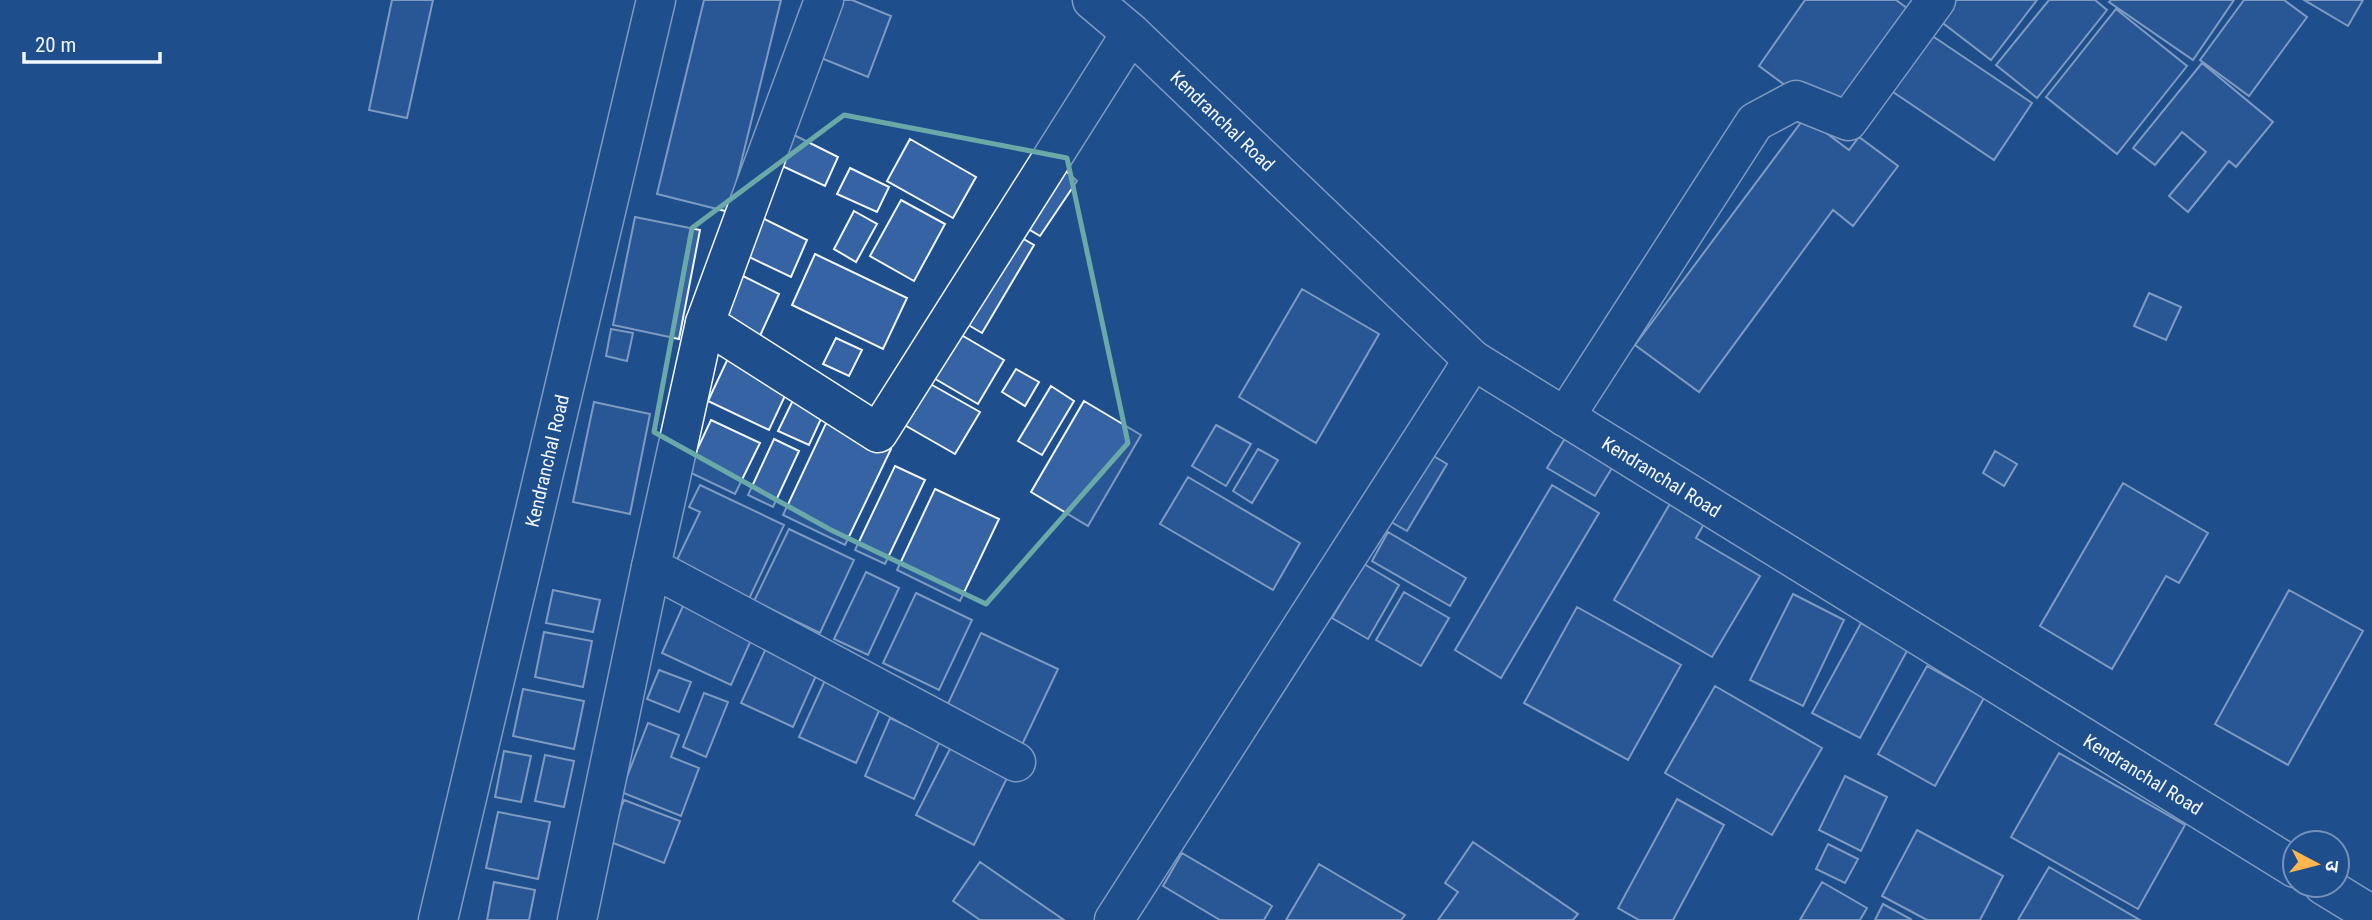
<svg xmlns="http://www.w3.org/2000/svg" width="2372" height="920" viewBox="0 0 2372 920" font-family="'Roboto Condensed','Noto Sans Devanagari',sans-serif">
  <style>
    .building { fill: #3563a3; stroke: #f2f6ff; stroke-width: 2 }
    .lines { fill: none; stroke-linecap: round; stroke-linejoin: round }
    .minor-casing { stroke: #f2f6ff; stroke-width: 41 }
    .minor { stroke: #1f4e8c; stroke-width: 38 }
    .marked { fill: none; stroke: #6aa9a8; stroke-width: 5; stroke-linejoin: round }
    .labels { text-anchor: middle; stroke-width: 5; stroke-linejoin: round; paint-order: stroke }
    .street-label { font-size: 19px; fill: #f2f6ff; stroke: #1f4e8c }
  </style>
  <rect width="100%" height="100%" fill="#1f4e8c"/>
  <path class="building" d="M 392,0 L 433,0 L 407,118 L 369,110 Z
    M 704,0 L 781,0 L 729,212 L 657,194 Z
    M 826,0 L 852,0 L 891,16 L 868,77 L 806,52 Z
    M 1805,0 L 1896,0 L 1911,11 L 1834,121 L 1759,66 Z
    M 1948,0 L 2037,0 L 1991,60 L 1935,17 Z
    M 2049,0 L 2095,0 L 2107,10 L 2037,98 L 1996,65 Z
    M 2111,0 L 2234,0 L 2193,60 L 2109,2 Z
    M 2244,0 L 2284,0 L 2307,17 L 2249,96 L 2200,60 Z
    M 2304,0 L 2363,0 L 2348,26 Z
    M 2116,9 L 2187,66 L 2117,154 L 2046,97 Z
    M 1928,33 L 2032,103 L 1994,160 L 1890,90 Z
    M 2202,63 L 2273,122 L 2236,167 L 2229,161 L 2188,212 L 2169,196 L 2206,152 L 2182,132 L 2155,165 L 2133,148 Z
    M 1805,117 L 1849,150 L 1859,137 L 1898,166 L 1853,226 L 1833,210 L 1699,392 L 1635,345 Z
    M 778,127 L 838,157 L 825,186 L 763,157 Z
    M 910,139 L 976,177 L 953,218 L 887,181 Z
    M 1040,148 L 1077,181 L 1040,236 L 1002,213 Z
    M 850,168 L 889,187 L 877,212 L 837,194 Z
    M 901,200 L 945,224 L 914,281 L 870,256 Z
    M 854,211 L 877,224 L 856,262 L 834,249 Z
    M 756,215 L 807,240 L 791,277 L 739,252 Z
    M 635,217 L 700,230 L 679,339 L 613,325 Z
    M 999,225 L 1034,245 L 982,333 L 948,313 Z
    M 815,254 L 907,298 L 883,349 L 792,305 Z
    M 743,276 L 779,294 L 759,338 L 721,321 Z
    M 1302,289 L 1379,334 L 1316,443 L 1239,397 Z
    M 2149,293 L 2181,307 L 2166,340 L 2134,326 Z
    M 946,326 L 1004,360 L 978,404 L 920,370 Z
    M 611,329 L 633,333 L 627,361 L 606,356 Z
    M 836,338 L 862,350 L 849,376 L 823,364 Z
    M 730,354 L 791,383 L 769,430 L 708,401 Z
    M 1016,369 L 1039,382 L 1025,406 L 1002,392 Z
    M 918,377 L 980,412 L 955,454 L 894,419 Z
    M 1051,386 L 1074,401 L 1042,455 L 1018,441 Z
    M 796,394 L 826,408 L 809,445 L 778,431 Z
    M 1084,401 L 1141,435 L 1088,526 L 1031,492 Z
    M 594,402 L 650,414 L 630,514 L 573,502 Z
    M 828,419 L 891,449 L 845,545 L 783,515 Z
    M 711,420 L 760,443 L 735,494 L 687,471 Z
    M 1216,425 L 1251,444 L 1226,486 L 1192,466 Z
    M 1570,430 L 1618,458 L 1595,496 L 1547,468 Z
    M 774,439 L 799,451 L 773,507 L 748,495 Z
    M 1415,445 L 1447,464 L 1407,531 L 1375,513 Z
    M 1258,449 L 1278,460 L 1252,503 L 1233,491 Z
    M 1995,451 L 2017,464 L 2004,486 L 1983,473 Z
    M 895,466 L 925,480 L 885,564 L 855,550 Z
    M 1188,477 L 1300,543 L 1273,590 L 1160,524 Z
    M 2123,483 L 2208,533 L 2179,583 L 2166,576 L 2112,669 L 2040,626 Z
    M 700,485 L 784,525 L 748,601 L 674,566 L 700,512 L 689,507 Z
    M 1552,485 L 1599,513 L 1501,678 L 1455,650 Z
    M 935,489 L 999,519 L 960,601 L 897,570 Z
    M 1675,495 L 1709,515 L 1696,538 L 1760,576 L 1712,657 L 1614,600 Z
    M 789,529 L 854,560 L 820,633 L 754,601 Z
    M 1388,532 L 1466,578 L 1450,606 L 1372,561 Z
    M 1364,564 L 1399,585 L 1368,639 L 1332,618 Z
    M 866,572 L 899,588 L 868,655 L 834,639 Z
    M 553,590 L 600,600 L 593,632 L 546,623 Z
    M 2289,590 L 2363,631 L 2288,765 L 2215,724 Z
    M 1404,592 L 1449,618 L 1421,666 L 1376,640 Z
    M 916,593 L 972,620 L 939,690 L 883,663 Z
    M 1793,594 L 1844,620 L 1803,706 L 1750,680 Z
    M 687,597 L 756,629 L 731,685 L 662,653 Z
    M 1577,607 L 1681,665 L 1628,760 L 1524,703 Z
    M 1861,623 L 1908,649 L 1860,738 L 1812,713 Z
    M 544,632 L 592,641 L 583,687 L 535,677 Z
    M 981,633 L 1058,669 L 1021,747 L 945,710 Z
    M 767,646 L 819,669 L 793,727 L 741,703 Z
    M 1927,666 L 1984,698 L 1935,786 L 1878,754 Z
    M 659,670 L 691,682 L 679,712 L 647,699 Z
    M 826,678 L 882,704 L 856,763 L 799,737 Z
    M 1715,686 L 1822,748 L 1772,835 L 1665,773 Z
    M 523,689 L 584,701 L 574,749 L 513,736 Z
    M 704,693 L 728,702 L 706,757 L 683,747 Z
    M 890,718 L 940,741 L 914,799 L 865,776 Z
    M 648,723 L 679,735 L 671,757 L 699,768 L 681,816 L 621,792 Z
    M 952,745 L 1009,774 L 974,845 L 916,815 Z
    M 504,751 L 531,756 L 521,802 L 495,797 Z
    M 2059,753 L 2185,825 L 2138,909 L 2011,837 Z
    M 545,755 L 574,761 L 564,807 L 535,801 Z
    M 1845,776 L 1887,797 L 1861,851 L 1819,830 Z
    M 1677,799 L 1724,825 L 1673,920 L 1639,920 L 1618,908 Z
    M 624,800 L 680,821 L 664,863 L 608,841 Z
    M 498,812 L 550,822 L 538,879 L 486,868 Z
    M 1917,830 L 2003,876 L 1980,920 L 1927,920 L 1882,896 Z
    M 1473,842 L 1578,914 L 1573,920 L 1438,920 L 1458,892 L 1445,883 Z
    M 1828,844 L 1858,859 L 1845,883 L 1816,869 Z
    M 1182,853 L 1272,906 L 1264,920 L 1220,920 L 1163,886 Z
    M 980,862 L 1064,920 L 980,920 L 953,901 Z
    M 1319,864 L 1405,915 L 1401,920 L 1286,920 Z
    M 2049,867 L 2140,920 L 2018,920 Z
    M 494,882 L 535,890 L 529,920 L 487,920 Z
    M 1822,882 L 1867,908 L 1860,920 L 1800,920 Z
    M 1883,904 L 1912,920 L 1875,920 Z"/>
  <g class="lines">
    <defs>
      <g id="minor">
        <path d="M 824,0 L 705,323 L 651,567 L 1016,762"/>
        <path id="s1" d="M 1092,0 L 1131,33 L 1473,360 L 2295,868"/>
        <path d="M 705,323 L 878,433 L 1131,33"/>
        <path d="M 1565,417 L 1755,122 L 1796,100 L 1848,121 L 1936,0"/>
        <path d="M 2323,885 L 2372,915"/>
        <path id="s2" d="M 438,920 L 656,0"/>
        <path d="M 577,920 L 651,567"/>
        <path d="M 1114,920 L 1473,360"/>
      </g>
    </defs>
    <use href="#minor" class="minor-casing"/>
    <use href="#minor" class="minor"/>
  </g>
  <path d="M0 0H2372V920H0ZM 844,115 L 1067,158 L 1128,443 L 986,604 L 831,530 L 654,432 L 692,228 Z" fill="#1f4e8c" fill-opacity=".55" fill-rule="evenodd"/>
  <path class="marked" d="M 844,115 L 1067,158 L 1128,443 L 986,604 L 831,530 L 654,432 L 692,228 Z"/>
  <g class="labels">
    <g class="street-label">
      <text dy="7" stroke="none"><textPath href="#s1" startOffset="178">Kendranchal Road</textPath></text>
      <text dy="7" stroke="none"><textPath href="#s2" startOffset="472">Kendranchal Road</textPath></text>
      <text dy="7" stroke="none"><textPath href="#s1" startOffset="746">Kendranchal Road</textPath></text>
      <text dy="7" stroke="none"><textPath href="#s1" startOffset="1312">Kendranchal Road</textPath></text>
    </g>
  </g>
  <g transform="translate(2316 864) rotate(97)"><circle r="33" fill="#1f4e8c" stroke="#7391ba" stroke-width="2"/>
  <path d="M0-5L12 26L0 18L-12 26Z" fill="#ffb74d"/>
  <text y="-10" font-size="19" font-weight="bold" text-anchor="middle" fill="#f2f6ff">उ</text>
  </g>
  <path d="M24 52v10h136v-10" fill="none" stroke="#f2f6ff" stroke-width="3.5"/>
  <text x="35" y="52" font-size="21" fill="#f2f6ff" stroke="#1f4e8c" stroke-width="5" paint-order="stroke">20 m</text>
</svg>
